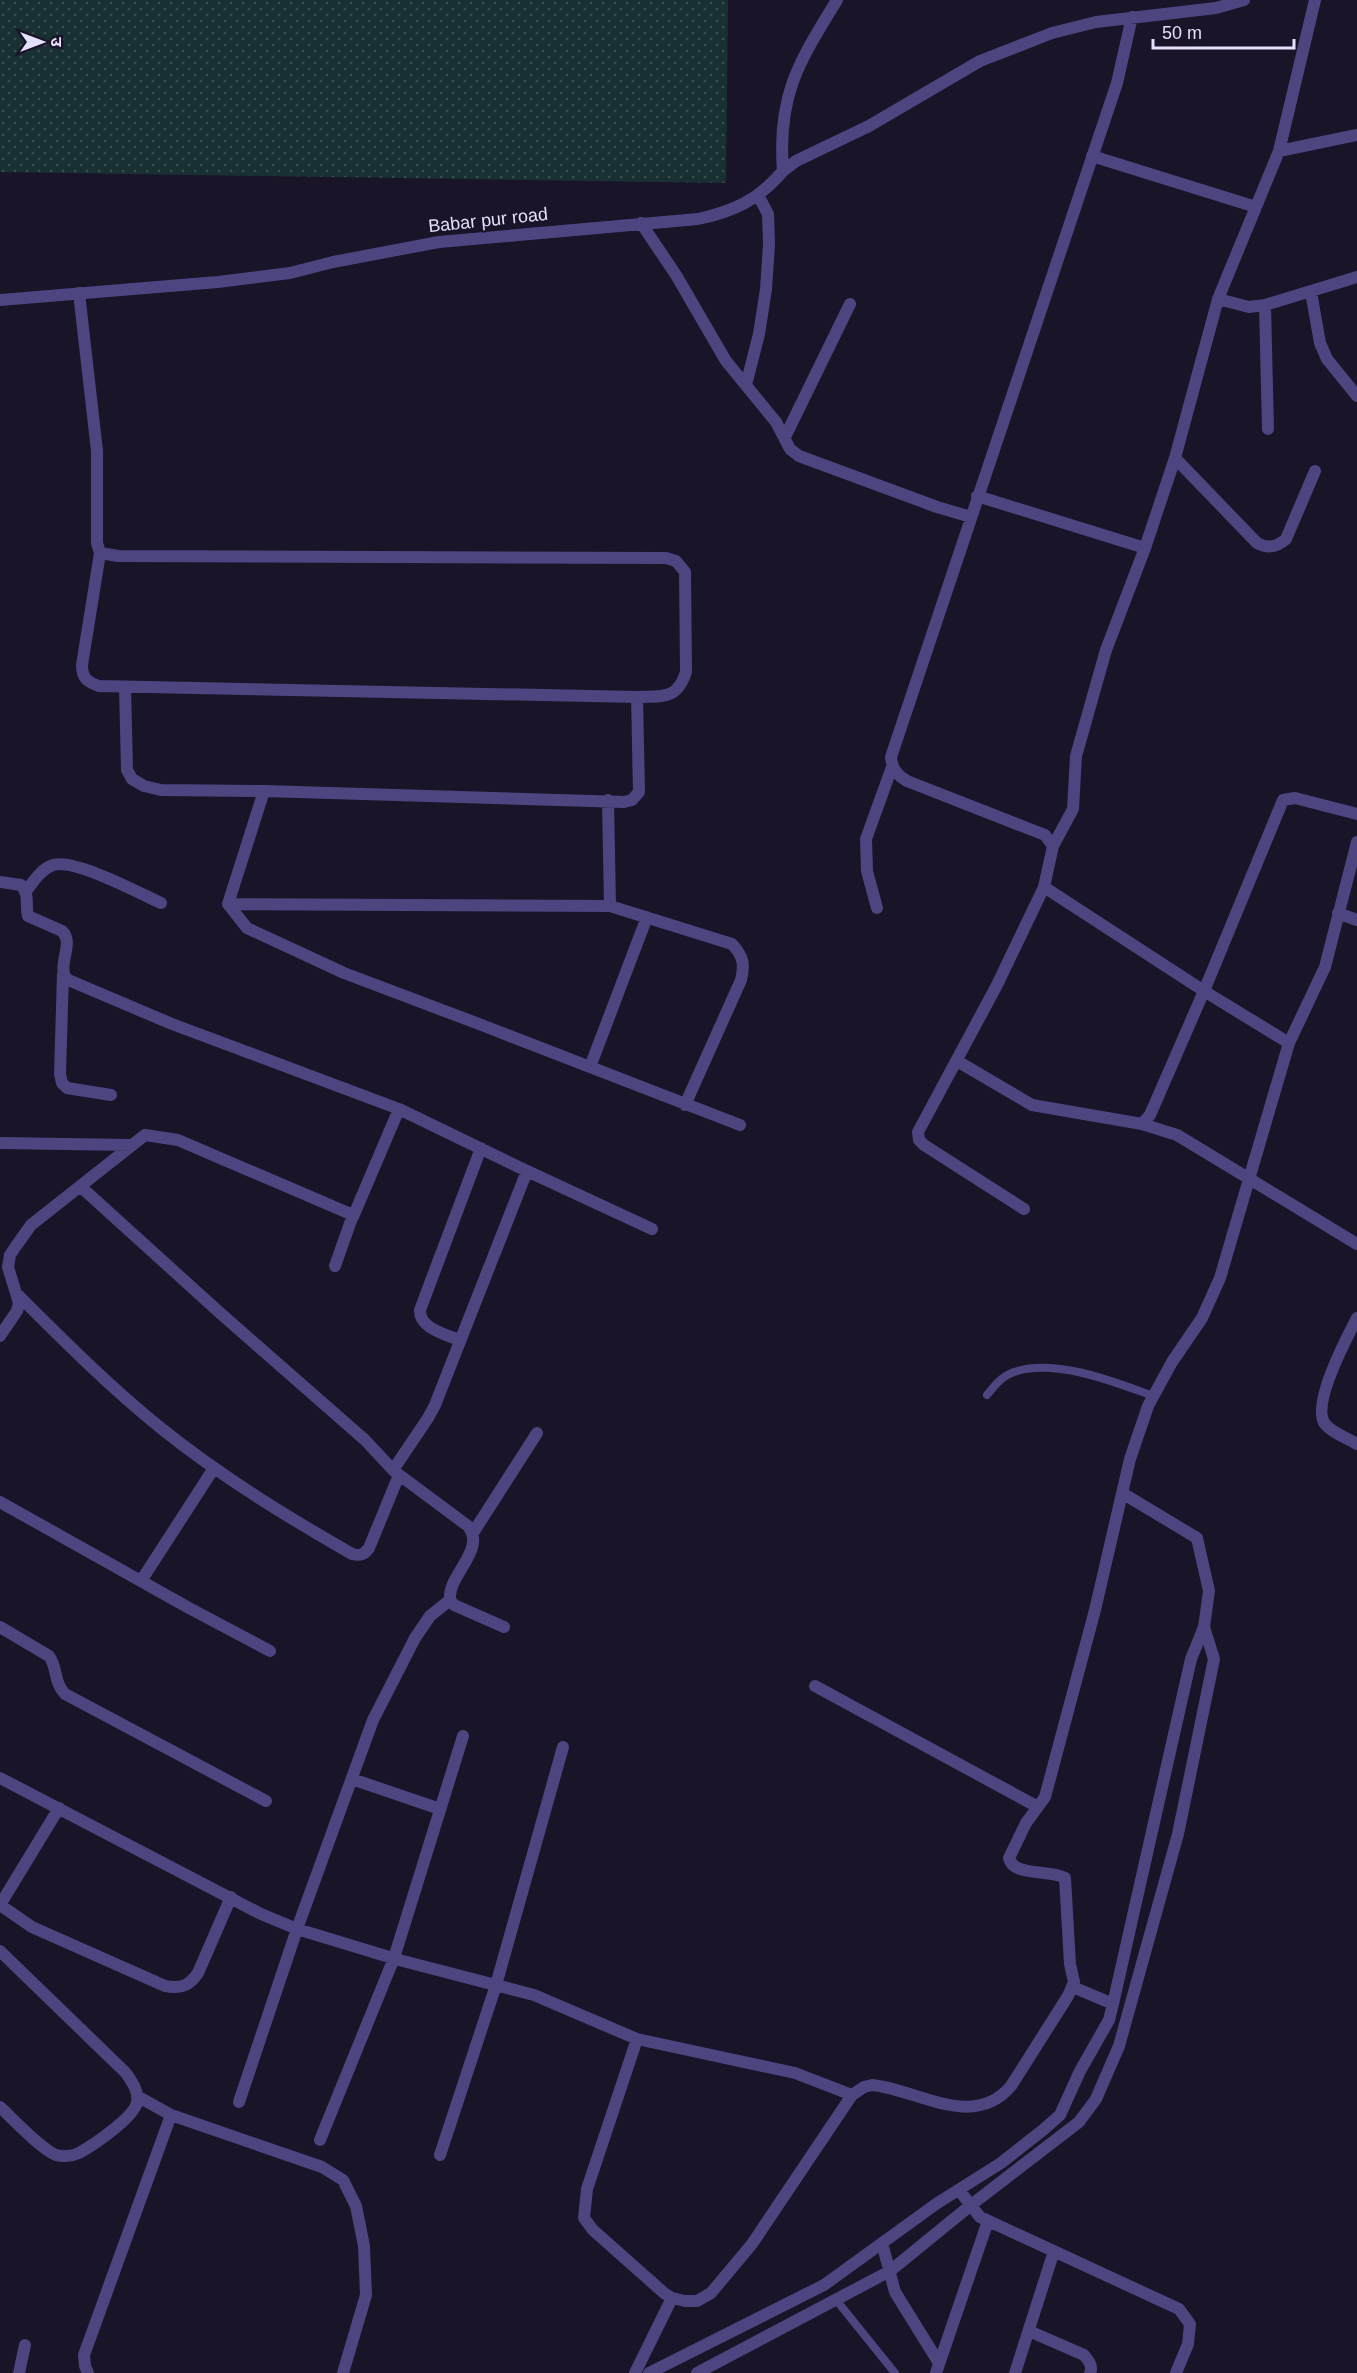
<svg xmlns="http://www.w3.org/2000/svg" width="1357" height="2373" viewBox="0 0 1357 2373" font-family="Arial,'Noto Sans Devanagari',sans-serif">
  <style>
    .garden { fill: url(#garden-dots) }
    .lines { fill: none; stroke-linecap: round; stroke-linejoin: round }
    .service { stroke: #4c4580; stroke-width: 8 }
    .minor { stroke: #4c4580; stroke-width: 12 }
    .labels { text-anchor: middle; stroke-width: 4.5; stroke-linejoin: round; paint-order: stroke }
    .street-label { font-size: 18px; fill: #e4dffb; stroke: #191428 }
  </style>
  <defs>
    <pattern id="garden-dots" width="8" height="8" patternUnits="userSpaceOnUse" patternTransform="scale(1.5)"><rect width="8" height="8" fill="#183031"/><path d="M2 2h.1M6 6h.1" fill="none" stroke="#394e50" stroke-width="1.8" stroke-linecap="round"/></pattern>
  </defs>
  <rect width="100%" height="100%" fill="#191428"/>
  <path class="garden" d="M 0,0 L 728,0 L 726,183 L 0,172 Z"/>
  <g class="lines">
    <path class="service" d="M 987,1395 C 995,1385 1002,1376 1014,1372 C 1055,1358 1115,1382 1153,1396
      M 837,2301 L 895,2373"/>
    <path class="minor" d="M 1132,17 L 1117,83 L 891,757 C 892,769 897,775 907,781 L 1045,835 L 1053,846 L 1044,887 L 1204,991 L 1289,1043
      M 1279,151 L 1357,135
      M 1092,156 L 1256,207
      M 783,171 L 796,161 L 869,126 L 980,61 L 1052,33 L 1096,22 L 1216,8 L 1244,0
      M 641,223 L 676,275 L 726,361 L 776,422 L 790,449 L 799,456 L 937,507 L 971,517
      M 1311,292 L 1320,343 L 1327,359 L 1357,396
      M 79,293 L 97,451 L 97,543 L 100,553 L 118,556 L 666,558 L 676,561 L 685,572 L 686,672 C 677,700 663,696 637,697 L 99,686 C 87,682 82,678 82,665 L 100,553
      M 1218,299 L 1249,307 L 1265,305 L 1357,277
      M 0,300 L 218,282 L 290,273 L 333,262 L 439,242 L 698,219 C 735,211 758,200 783,171 C 777,95 799,62 837,0
      M 1265,305 L 1268,429
      M 746,385 L 759,334 L 766,289 L 769,244 L 768,214 L 758,195
      M 785,437 L 850,304
      M 1175,458 L 1257,543 C 1268,549 1277,547 1286,539 L 1315,471
      M 977,496 L 1145,548
      M 125,687 L 127,770 L 132,779 L 144,786 L 161,790 L 264,791 L 624,802 L 632,800 L 639,792 L 637,697
      M 264,791 L 228,904 L 610,906 L 608,800
      M 1357,814 L 1295,798 L 1283,800 L 1204,991 L 1150,1115 L 1142,1124 L 1177,1135 L 1357,1244
      M 1053,846 L 1073,809 L 1076,756 L 1106,650 L 1145,548 L 1175,458 L 1218,299 L 1279,151 L 1315,0
      M 0,882 L 21,885 C 30,895 25,904 28,916 L 62,931 C 75,943 57,963 66,979 L 172,1024 L 399,1109 L 353,1217
      M 26,891 C 34,881 41,869 53,865 C 74,858 139,893 161,903
      M 228,904 L 247,928 L 344,973 L 479,1024 L 740,1125
      M 610,906 L 732,944 C 743,956 745,964 741,980 L 685,1105
      M 877,908 L 867,871 L 866,839 L 892,767
      M 1338,913 L 1357,920
      M 63,974 L 60,1074 L 62,1083 L 67,1088 L 111,1095
      M 957,1061 L 1032,1105 L 1142,1124
      M 590,1067 L 647,917
      M 399,1109 L 527,1171 L 652,1229
      M 0,1143 L 131,1145
      M 81,1187 L 219,1312 L 365,1440 L 393,1470 L 428,1418 L 435,1405 L 527,1171
      M 1024,1209 L 924,1145 L 919,1140 L 918,1132 L 997,985 L 1044,887
      M 19,1296 C 65,1342 111,1388 162,1429 C 222,1477 286,1516 352,1554 C 360,1556 364,1555 369,1548 L 399,1475
      M 1357,1318 C 1347,1337 1311,1405 1325,1424 C 1332,1433 1347,1438 1357,1444
      M 0,1336 L 17,1311 L 19,1303 L 8,1267 L 10,1255 L 16,1246 L 31,1225 L 145,1135 L 178,1140 L 353,1215 L 335,1266
      M 459,1340 C 445,1334 419,1328 420,1310 L 481,1148
      M 394,1471 L 468,1526 C 487,1550 447,1575 450,1600 L 454,1605 L 504,1627
      M 0,1502 L 189,1608 L 270,1651
      M 473,1533 L 537,1433
      M 141,1581 L 214,1468
      M 0,1627 L 49,1656 C 58,1668 53,1681 65,1694 L 266,1801
      M 815,1686 L 1038,1807
      M 0,1778 L 261,1914 L 297,1929 L 399,1960 L 534,1995 L 637,2039 L 795,2073 L 852,2095
      M 352,1779 L 440,1809
      M 59,1808 L 0,1905 L 32,1927 L 165,1986 C 181,1989 189,1986 198,1973 L 231,1897
      M 0,1951 L 126,2073 C 132,2082 139,2091 137,2102 C 135,2117 92,2146 79,2153 C 73,2156 63,2157 56,2155 C 41,2149 13,2119 0,2107
      M 1073,1987 L 1113,2004
      M 637,2039 L 587,2189 L 584,2218 L 593,2230 L 664,2293 L 672,2298 L 685,2301 L 697,2301 L 711,2293 L 752,2244 L 852,2095 L 864,2087 L 872,2085 C 917,2089 973,2131 1011,2086 L 1068,1996 L 1074,1982 L 1070,1964 L 1065,1878 C 1050,1869 1013,1877 1009,1858 L 1026,1823 L 1045,1797 L 1095,1610 L 1130,1459 L 1148,1406 L 1172,1362 L 1202,1318 L 1220,1278 L 1289,1043 L 1325,967 L 1357,842
      M 137,2096 L 171,2115 L 322,2167 L 343,2180 L 356,2206 L 364,2246 L 366,2295 L 343,2373
      M 239,2102 L 297,1929 L 373,1720 L 415,1638 L 430,1616 L 450,1600
      M 320,2140 L 394,1958 L 463,1736
      M 440,2155 L 496,1985 L 563,1747
      M 959,2190 L 980,2217 L 1179,2309 L 1190,2324 L 1188,2344 L 1176,2373
      M 882,2243 L 895,2292 L 939,2363
      M 1029,2331 L 1084,2355 C 1089,2361 1093,2366 1090,2373
      M 19,2373 L 25,2345
      M 88,2373 L 85,2366 L 84,2355 L 171,2115
      M 635,2373 L 672,2298
      M 649,2373 L 824,2285 L 936,2204 L 1001,2163 L 1043,2130 L 1060,2115 L 1080,2071 L 1109,2020 L 1113,2004 L 1191,1659 L 1204,1627 L 1209,1591 L 1197,1538 L 1122,1493
      M 697,2373 L 890,2271 L 971,2205 L 1079,2122 L 1096,2099 L 1119,2046 L 1178,1834 L 1214,1659 L 1204,1627
      M 936,2373 L 988,2221
      M 1015,2373 L 1054,2251"/>
  </g>
  <g class="labels">
    <g class="street-label">
      <text transform="translate(488 220) rotate(-6)" y="6">Babar pur road</text>
    </g>
  </g>
  <g transform="translate(42 42) rotate(90)" stroke="#191428" stroke-width="4.5" paint-order="stroke">
  <path d="M0-4.5L10 22L0 15L-10 22Z" fill="#e4dffb"/>
  <text y="-9" font-size="16" font-weight="bold" text-anchor="middle" fill="#e4dffb">उ</text>
  </g>
  <path d="M1153 39v9h141v-9" fill="none" stroke="#e4dffb" stroke-width="3"/>
  <text x="1162" y="39" font-size="18" fill="#e4dffb" stroke="#191428" stroke-width="4.5" paint-order="stroke">50 m</text>
</svg>
